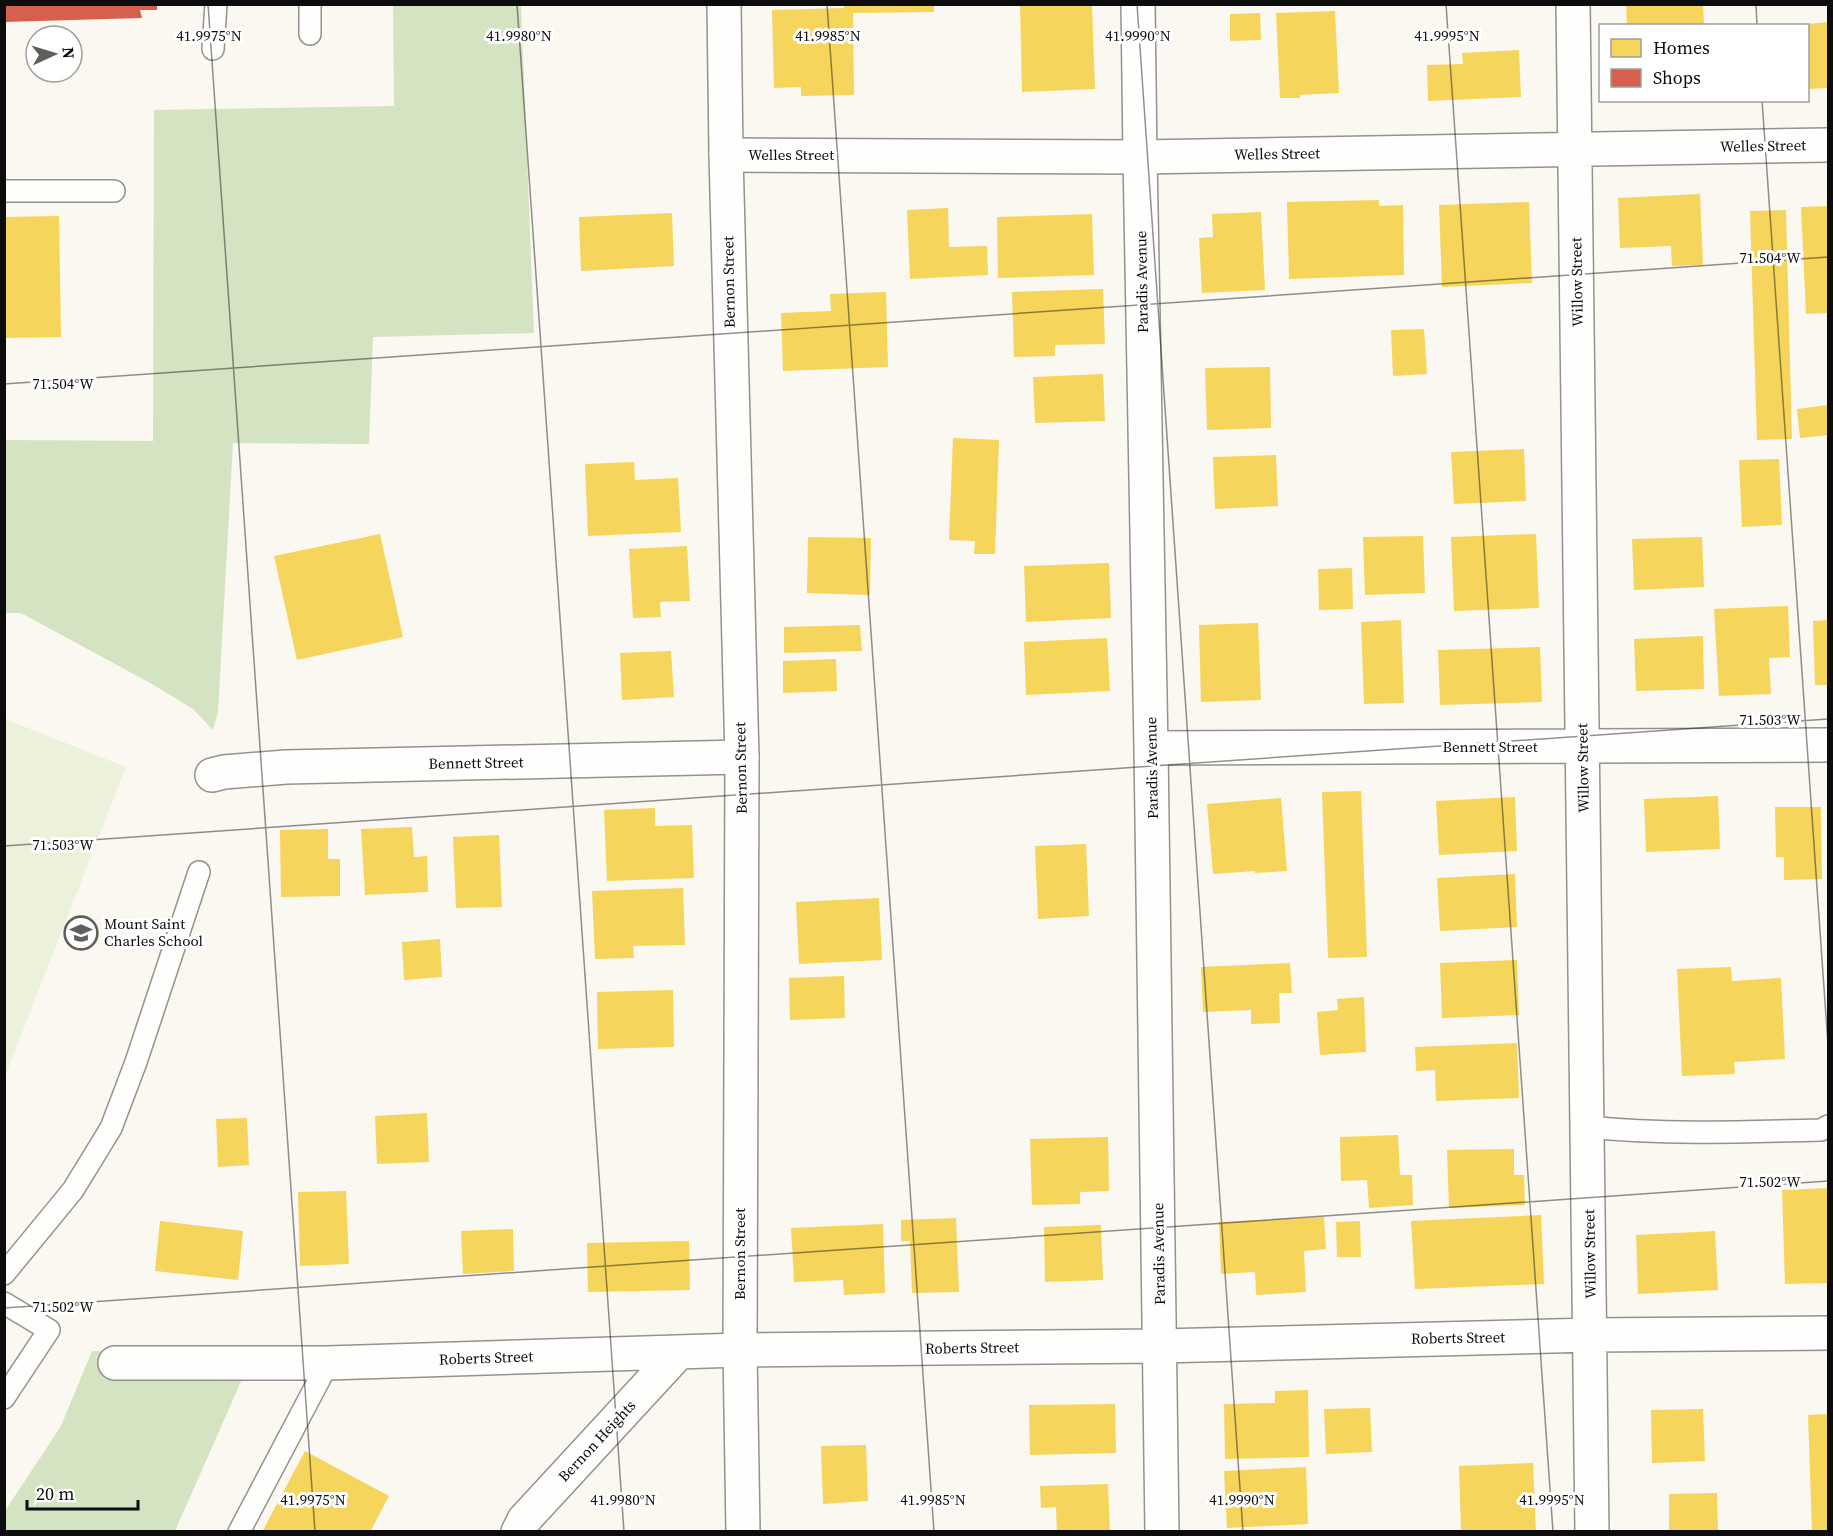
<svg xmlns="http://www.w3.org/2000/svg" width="1833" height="1536" viewBox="0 0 1833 1536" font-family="'Source Serif 4',serif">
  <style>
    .forest { fill: #d4e3c2 }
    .pitch { fill: #ecf1dc }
    .homes { fill: #f6d55c }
    .shops { fill: #d6604d }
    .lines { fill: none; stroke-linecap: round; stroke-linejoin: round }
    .service-casing { stroke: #93928f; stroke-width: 24 }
    .minor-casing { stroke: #93928f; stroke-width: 36 }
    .tertiary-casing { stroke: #93928f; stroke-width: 36 }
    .service { stroke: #fefefd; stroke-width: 21 }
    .minor { stroke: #fefefd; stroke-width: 33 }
    .tertiary { stroke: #fefefd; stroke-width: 33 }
    .ticks { fill: none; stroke: #0c0c0c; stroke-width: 1.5; stroke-opacity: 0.45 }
    .labels { text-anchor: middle; stroke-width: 6; stroke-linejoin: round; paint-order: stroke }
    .street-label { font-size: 15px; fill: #0c0c0c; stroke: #fff }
    .poi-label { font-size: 15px; fill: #0c0c0c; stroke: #fff; text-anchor: start }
    .ticks-label { font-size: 15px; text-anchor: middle; fill: #0c0c0c; stroke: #fff; stroke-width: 6; stroke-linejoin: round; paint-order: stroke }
  </style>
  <rect width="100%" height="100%" fill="#faf8f0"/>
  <path class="forest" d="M 393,5 L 521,5 L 534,333 L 373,337 L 369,444 L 233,443 L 218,712 L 213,730 L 193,709 L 152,684 L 21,613 L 5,613 L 5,440 L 153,441 L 154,110 L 394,106 Z
    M 92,1351 L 254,1352 L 175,1531 L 5,1532 L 5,1511 L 61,1426 Z"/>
  <path class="pitch" d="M 5,719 L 126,767 L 5,1076 Z"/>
  <path class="homes" d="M 844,4 L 934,4 L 934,12 L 853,13 L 854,95 L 801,96 L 801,87 L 774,88 L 772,10 L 844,8 Z
    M 1020,4 L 1092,4 L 1095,89 L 1022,92 Z
    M 1626,4 L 1703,4 L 1704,26 L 1627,26 Z
    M 1335,11 L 1339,93 L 1300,95 L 1300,98 L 1280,98 L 1276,13 Z
    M 1260,13 L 1261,40 L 1230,41 L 1230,14 Z
    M 1828,22 L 1828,88 L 1808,89 L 1808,24 Z
    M 1519,50 L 1521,97 L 1428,101 L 1427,65 L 1463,64 L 1462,53 Z
    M 1700,194 L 1703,265 L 1672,266 L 1671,246 L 1620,248 L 1618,198 Z
    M 1379,200 L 1379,206 L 1403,205 L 1404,275 L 1289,279 L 1287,202 Z
    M 1529,202 L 1532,283 L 1442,287 L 1439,205 Z
    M 1828,206 L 1828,313 L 1806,314 L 1801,207 Z
    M 948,208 L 949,247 L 987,246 L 988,275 L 910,279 L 907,210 Z
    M 1786,210 L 1792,439 L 1757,440 L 1750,211 Z
    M 1261,212 L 1265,290 L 1202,293 L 1199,238 L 1213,237 L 1212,214 Z
    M 672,213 L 674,266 L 581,271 L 579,217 Z
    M 1092,214 L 1094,275 L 998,278 L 997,217 Z
    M 59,216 L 61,337 L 4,338 L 4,217 Z
    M 1103,289 L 1105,344 L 1055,345 L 1055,356 L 1014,357 L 1012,292 Z
    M 886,292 L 888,367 L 783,371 L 781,313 L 831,311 L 830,294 Z
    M 1424,329 L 1427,374 L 1393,376 L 1391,330 Z
    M 1270,367 L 1271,428 L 1207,430 L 1205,368 Z
    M 1103,374 L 1105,421 L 1035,423 L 1033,377 Z
    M 1828,405 L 1828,435 L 1800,438 L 1797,409 Z
    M 953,438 L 999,440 L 995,554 L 974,554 L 975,541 L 949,540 Z
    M 1524,449 L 1526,501 L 1454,504 L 1451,452 Z
    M 1276,455 L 1278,506 L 1215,509 L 1213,457 Z
    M 1779,459 L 1782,525 L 1742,527 L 1739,460 Z
    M 634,462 L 635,480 L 678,478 L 681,532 L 588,536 L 585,464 Z
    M 380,534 L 403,637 L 297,660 L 274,556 Z
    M 1536,534 L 1539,608 L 1454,611 L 1451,537 Z
    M 1423,536 L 1425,593 L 1365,595 L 1363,537 Z
    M 808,537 L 871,538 L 870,595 L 807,593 Z
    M 1702,537 L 1704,587 L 1634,590 L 1632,539 Z
    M 687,546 L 690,601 L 660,602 L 661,617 L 633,618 L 629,549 Z
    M 1109,563 L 1111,618 L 1026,622 L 1024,566 Z
    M 1352,568 L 1353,609 L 1319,610 L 1318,569 Z
    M 1788,606 L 1790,657 L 1769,658 L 1771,694 L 1719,696 L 1714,609 Z
    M 1401,620 L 1404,703 L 1364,704 L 1361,622 Z
    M 1828,620 L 1828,685 L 1815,685 L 1813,621 Z
    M 1258,623 L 1261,700 L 1201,702 L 1199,625 Z
    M 860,625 L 862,651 L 784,653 L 784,627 Z
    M 1703,636 L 1704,689 L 1636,691 L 1634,639 Z
    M 1107,638 L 1110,691 L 1026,695 L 1024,642 Z
    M 1540,647 L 1542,702 L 1440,705 L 1438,650 Z
    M 671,651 L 674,697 L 622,700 L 620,653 Z
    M 836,659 L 837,691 L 783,693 L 783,661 Z
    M 1361,791 L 1367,957 L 1328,958 L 1322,792 Z
    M 1718,796 L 1720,849 L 1646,852 L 1644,799 Z
    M 1515,797 L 1517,851 L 1439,855 L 1436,801 Z
    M 1281,798 L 1287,871 L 1255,873 L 1255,871 L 1213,874 L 1207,804 Z
    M 1775,807 L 1821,807 L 1822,879 L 1784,880 L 1784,857 L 1776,857 Z
    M 655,808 L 655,826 L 692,825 L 694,878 L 607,881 L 604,810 Z
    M 412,827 L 414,857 L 427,856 L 428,892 L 365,895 L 361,829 Z
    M 328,829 L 328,859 L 340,859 L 340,896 L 281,897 L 280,830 Z
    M 499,835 L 502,907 L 456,908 L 453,837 Z
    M 1086,844 L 1089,916 L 1038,919 L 1035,846 Z
    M 1515,874 L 1517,927 L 1440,931 L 1437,878 Z
    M 683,888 L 685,945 L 633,946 L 634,958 L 595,959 L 592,891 Z
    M 879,898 L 882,960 L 799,964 L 796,902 Z
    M 440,939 L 442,977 L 404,980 L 402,942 Z
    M 1517,960 L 1519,1015 L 1442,1018 L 1440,963 Z
    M 1290,963 L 1292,993 L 1279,993 L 1280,1023 L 1251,1024 L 1251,1010 L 1203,1012 L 1201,967 Z
    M 1731,967 L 1732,981 L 1781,978 L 1785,1059 L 1734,1062 L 1735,1074 L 1682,1076 L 1677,969 Z
    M 844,976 L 845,1018 L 790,1020 L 789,978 Z
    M 673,990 L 674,1047 L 598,1049 L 597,992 Z
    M 1364,997 L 1366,1052 L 1320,1055 L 1317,1012 L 1338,1010 L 1337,999 Z
    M 1517,1043 L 1519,1098 L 1436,1101 L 1435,1070 L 1416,1071 L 1415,1047 Z
    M 427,1113 L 429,1162 L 377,1164 L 375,1116 Z
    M 247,1118 L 249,1165 L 218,1167 L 216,1119 Z
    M 1398,1135 L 1400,1175 L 1412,1175 L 1413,1205 L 1369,1208 L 1367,1180 L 1341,1181 L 1340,1137 Z
    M 1108,1137 L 1109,1191 L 1080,1192 L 1080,1204 L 1032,1205 L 1030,1139 Z
    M 1514,1149 L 1514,1175 L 1524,1175 L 1525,1205 L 1449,1208 L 1447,1150 Z
    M 1828,1188 L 1828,1283 L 1785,1284 L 1782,1190 Z
    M 346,1191 L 349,1264 L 300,1266 L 298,1192 Z
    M 1541,1215 L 1544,1284 L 1415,1289 L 1411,1221 Z
    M 1324,1217 L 1326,1249 L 1304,1251 L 1306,1292 L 1256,1295 L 1255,1272 L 1221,1274 L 1219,1222 Z
    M 956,1218 L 959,1292 L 912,1293 L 910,1241 L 901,1241 L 901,1220 Z
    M 160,1221 L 243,1231 L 238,1280 L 155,1271 Z
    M 1360,1221 L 1361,1257 L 1337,1257 L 1336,1222 Z
    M 883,1224 L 885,1293 L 844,1295 L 843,1280 L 794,1282 L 791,1228 Z
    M 1101,1225 L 1103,1280 L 1045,1282 L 1044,1227 Z
    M 513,1229 L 514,1271 L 463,1274 L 461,1231 Z
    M 1715,1231 L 1718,1290 L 1638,1294 L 1636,1235 Z
    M 689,1241 L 690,1290 L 588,1292 L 587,1243 Z
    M 1308,1390 L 1309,1457 L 1225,1459 L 1224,1404 L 1275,1403 L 1275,1391 Z
    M 1115,1404 L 1116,1453 L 1030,1455 L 1029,1405 Z
    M 1370,1408 L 1372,1452 L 1326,1454 L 1324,1409 Z
    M 1703,1409 L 1705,1461 L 1652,1463 L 1651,1410 Z
    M 1828,1414 L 1828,1532 L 1812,1532 L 1808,1415 Z
    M 866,1445 L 868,1501 L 823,1504 L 821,1446 Z
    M 305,1451 L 389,1496 L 370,1532 L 262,1532 Z
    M 1533,1463 L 1536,1532 L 1461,1532 L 1459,1466 Z
    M 1306,1467 L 1308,1524 L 1227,1528 L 1224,1471 Z
    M 1108,1484 L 1110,1532 L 1057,1532 L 1056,1507 L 1041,1508 L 1040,1486 Z
    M 1717,1493 L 1718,1532 L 1669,1532 L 1669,1494 Z"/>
  <path class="shops" d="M 4,4 L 157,4 L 157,10 L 140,10 L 142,18 L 4,22 Z"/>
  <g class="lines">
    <defs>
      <path id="service" d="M 310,34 L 310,4
        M 213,49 L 216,4
        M 4,191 L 114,191
        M 1588,1127 C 1666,1135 1744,1132 1821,1130 L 1828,1126
        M 4,1274 L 73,1190 L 111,1128 L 136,1062 L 199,872
        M 4,1303 L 49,1330 L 4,1398
        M 239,1532 L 328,1363"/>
      <path id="minor" d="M 1138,4 L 1140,157 L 1151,748 L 1162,1532
        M 1573,4 L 1592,1532
        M 726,155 L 1140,157 L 1828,145
        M 1151,748 L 1828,745
        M 212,775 L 224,772 L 286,767 L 742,757
        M 115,1363 L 328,1363 L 740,1350 L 1160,1346 L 1591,1335 L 1828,1333
        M 518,1532 L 524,1520 L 679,1352"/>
      <path id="tertiary" d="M 724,4 L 726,155 L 742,757 L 740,1350 L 743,1532"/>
    </defs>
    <use href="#service" class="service-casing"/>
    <use href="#minor" class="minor-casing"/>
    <use href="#tertiary" class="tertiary-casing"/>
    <use href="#service" class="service"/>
    <use href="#minor" class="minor"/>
    <use href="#tertiary" class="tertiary"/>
  </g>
  <path class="ticks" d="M 208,4 L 315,1532M 517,4 L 624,1532M 827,4 L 934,1532M 1137,4 L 1243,1532M 1446,4 L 1553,1532M 1756,4 L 1757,26M 1762,100 L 1828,1045M 4,384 L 1828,257M 4,846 L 1828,719M 4,1308 L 1828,1181M 4,1524 L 5,1532"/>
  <defs>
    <symbol id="school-ring" viewBox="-11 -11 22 22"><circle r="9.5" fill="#fff" stroke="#5f5f5c" stroke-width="1.5"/><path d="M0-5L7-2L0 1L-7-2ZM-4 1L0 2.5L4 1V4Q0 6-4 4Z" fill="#5f5f5c"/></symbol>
  </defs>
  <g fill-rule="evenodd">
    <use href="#school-ring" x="62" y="914" width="38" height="38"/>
  </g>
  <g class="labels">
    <g class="street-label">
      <text transform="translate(1763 146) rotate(-1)" y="5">Welles Street</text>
      <text transform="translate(1277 154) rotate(-1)" y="5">Welles Street</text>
      <text x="791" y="160">Welles Street</text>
      <text transform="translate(729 282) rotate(-91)" y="5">Bernon Street</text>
      <text transform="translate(1142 282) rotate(-91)" y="5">Paradis Avenue</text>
      <text transform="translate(1577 282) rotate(-91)" y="5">Willow Street</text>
      <text x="1490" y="752">Bennett Street</text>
      <text transform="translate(476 763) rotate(-1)" y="5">Bennett Street</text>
      <text transform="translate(741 768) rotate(-91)" y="5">Bernon Street</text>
      <text transform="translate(1152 768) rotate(-91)" y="5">Paradis Avenue</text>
      <text transform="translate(1583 768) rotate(-91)" y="5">Willow Street</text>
      <text transform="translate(740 1254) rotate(-90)" y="5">Bernon Street</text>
      <text transform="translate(1159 1254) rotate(-91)" y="5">Paradis Avenue</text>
      <text transform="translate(1590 1254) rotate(-91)" y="5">Willow Street</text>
      <text transform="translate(1458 1338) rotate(-1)" y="5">Roberts Street</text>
      <text transform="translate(972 1348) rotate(-1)" y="5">Roberts Street</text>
      <text transform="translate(486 1358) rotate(-2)" y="5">Roberts Street</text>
      <text transform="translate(597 1441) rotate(-47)" y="5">Bernon Heights</text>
    </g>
    <g class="poi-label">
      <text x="104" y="929">Mount Saint<tspan x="104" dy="17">Charles School</tspan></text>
    </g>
  </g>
  <g class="ticks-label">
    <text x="209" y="41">41.9975°N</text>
    <text x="519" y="41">41.9980°N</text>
    <text x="828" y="41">41.9985°N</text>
    <text x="1138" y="41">41.9990°N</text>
    <text x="1447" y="41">41.9995°N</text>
    <text x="1770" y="263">71.504°W</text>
    <text x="63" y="389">71.504°W</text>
    <text x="1770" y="725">71.503°W</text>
    <text x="63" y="850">71.503°W</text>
    <text x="1770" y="1187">71.502°W</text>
    <text x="63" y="1312">71.502°W</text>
    <text x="313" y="1505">41.9975°N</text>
    <text x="623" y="1505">41.9980°N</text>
    <text x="933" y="1505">41.9985°N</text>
    <text x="1242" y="1505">41.9990°N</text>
    <text x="1552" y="1505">41.9995°N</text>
  </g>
  <rect width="1833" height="1536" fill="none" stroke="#0c0c0c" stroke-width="12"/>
  <rect x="1599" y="24" width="210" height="78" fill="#ffffff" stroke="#9e9e9e" stroke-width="1.5"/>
  <rect x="1611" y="39" width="30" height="18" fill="#f6d55c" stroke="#9e9e9e" stroke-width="1.5"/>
  <text x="1653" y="54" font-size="18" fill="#0c0c0c">Homes</text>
  <rect x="1611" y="69" width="30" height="18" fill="#d6604d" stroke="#9e9e9e" stroke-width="1.5"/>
  <text x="1653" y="84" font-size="18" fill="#0c0c0c">Shops</text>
  <g transform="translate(54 54) rotate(86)"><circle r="28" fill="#ffffff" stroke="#9e9e9e" stroke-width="1.5"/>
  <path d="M0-4.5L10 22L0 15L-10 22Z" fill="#5f5f5c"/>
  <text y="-9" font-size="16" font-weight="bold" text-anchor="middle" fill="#0c0c0c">N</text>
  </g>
  <path d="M27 1500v9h111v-9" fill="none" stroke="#0c0c0c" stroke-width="3"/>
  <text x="36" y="1500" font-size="18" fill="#0c0c0c" stroke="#ffffff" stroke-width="4.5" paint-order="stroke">20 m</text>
</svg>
